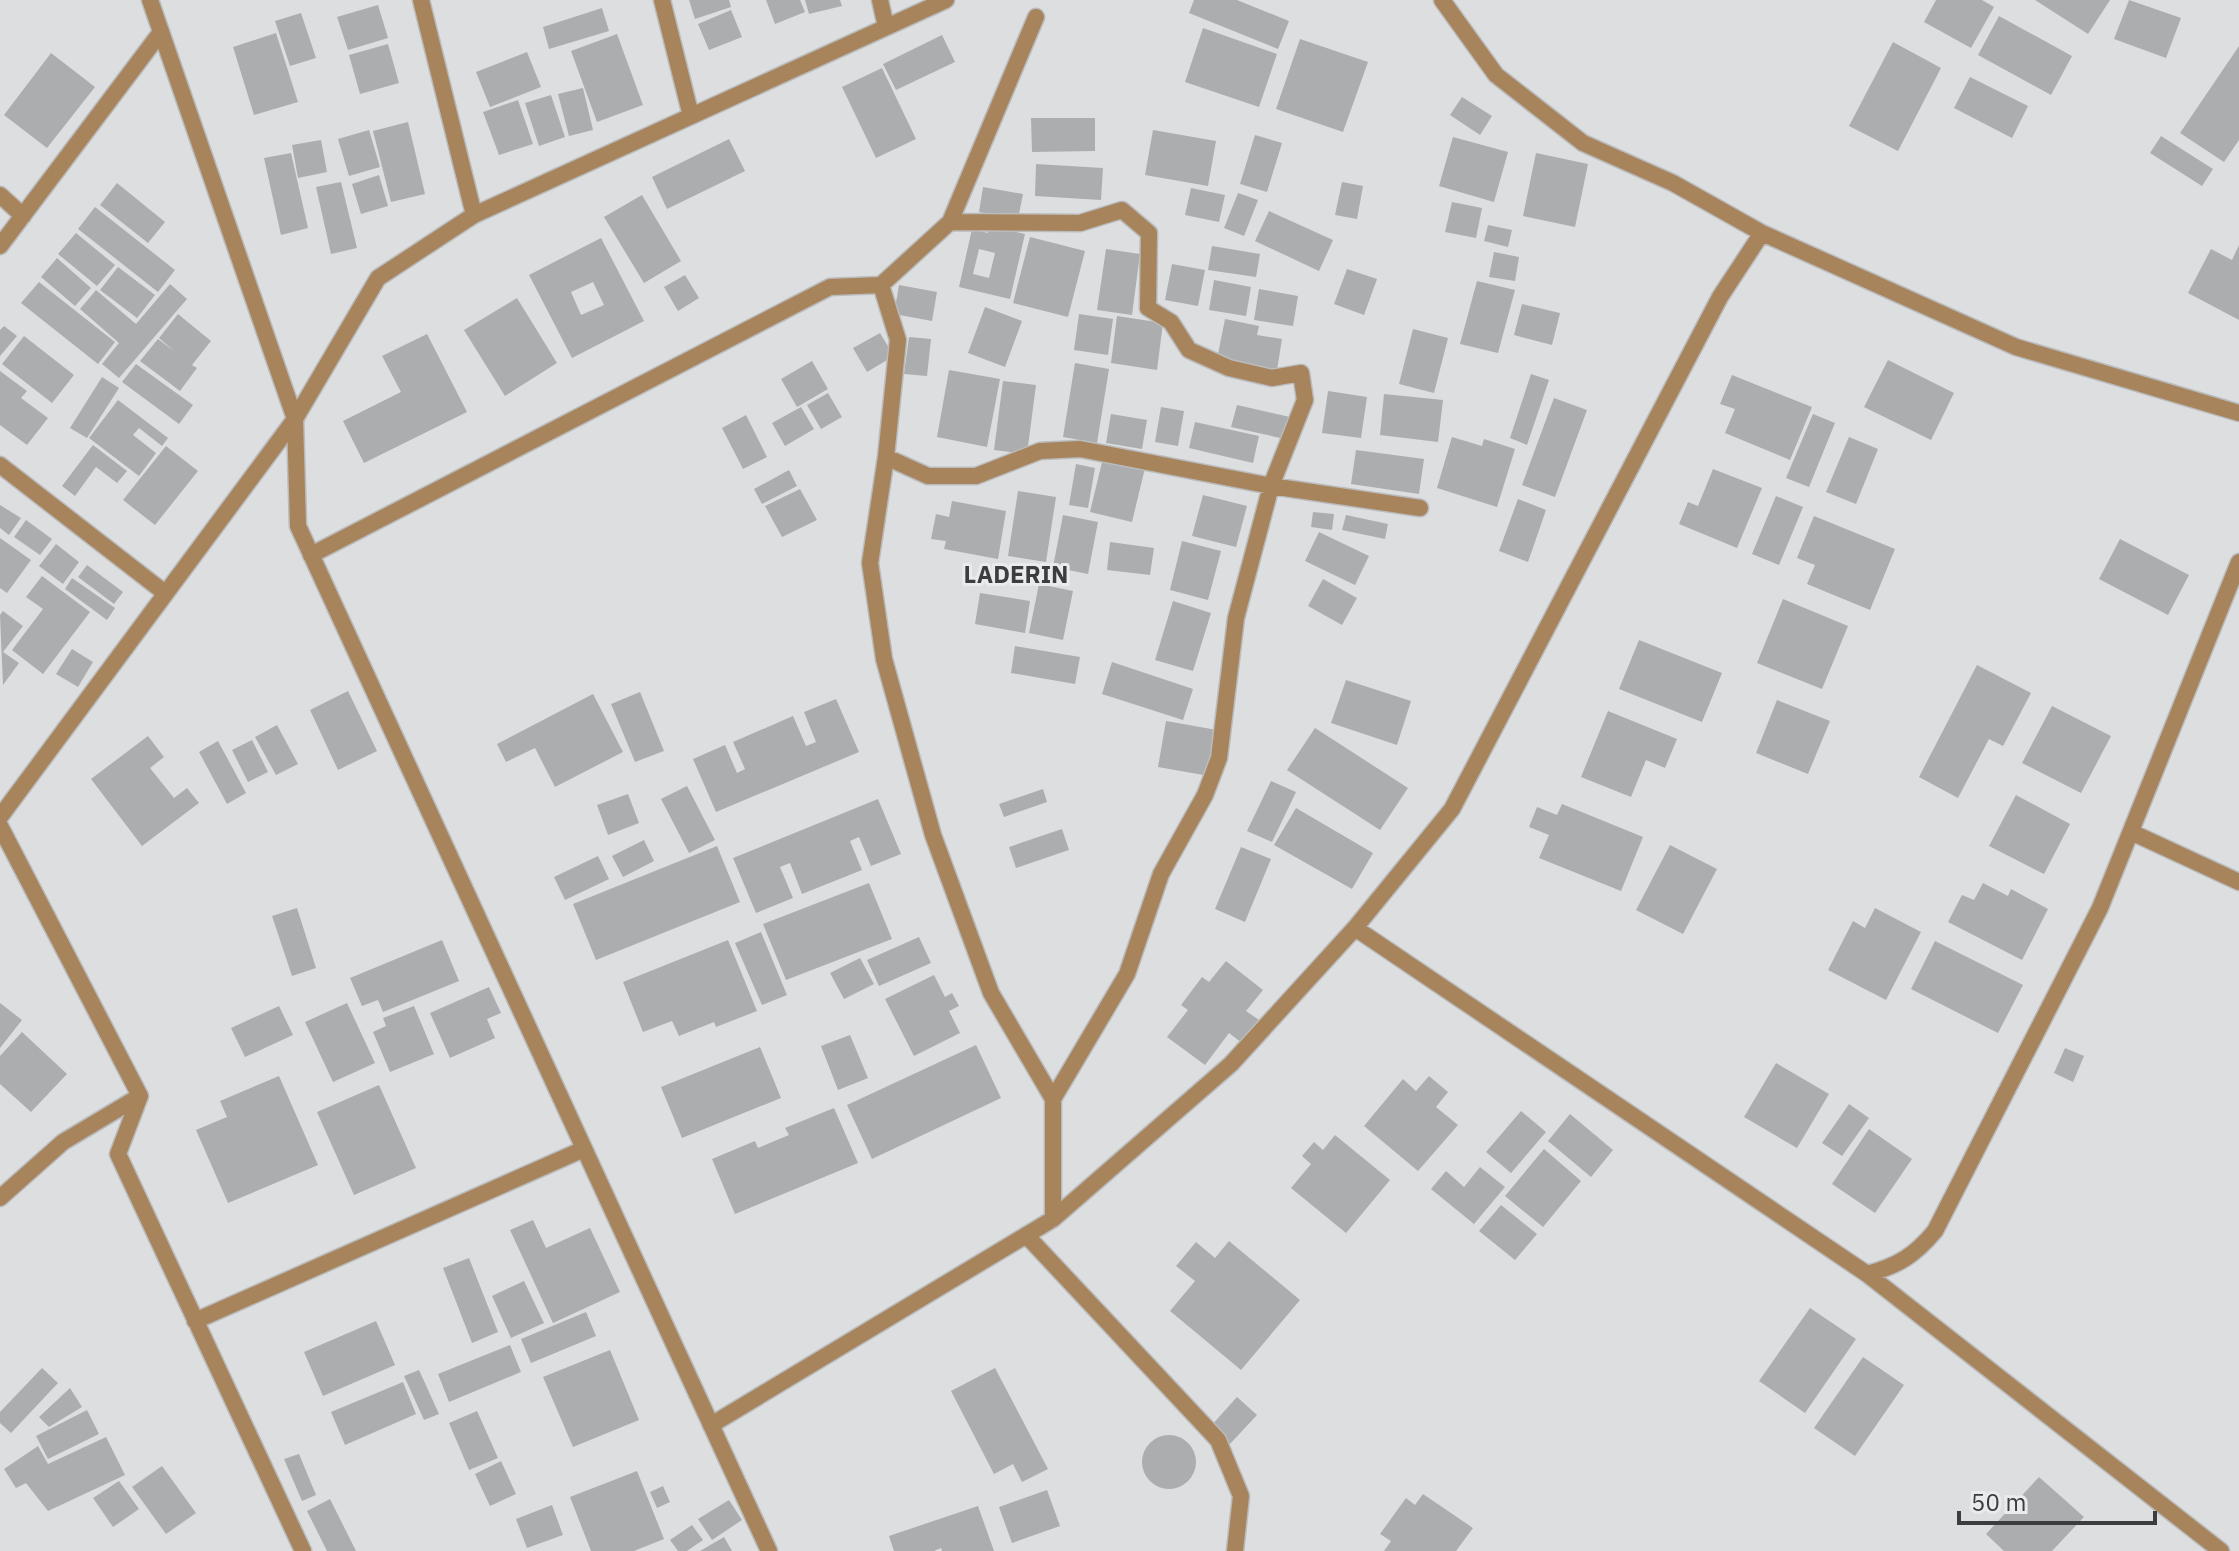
<svg xmlns="http://www.w3.org/2000/svg" width="2239" height="1551" viewBox="0 0 2239 1551" font-family="'IBM Plex Sans',sans-serif">
  <style>
    .building { fill: #acadaf; fill-rule: evenodd }
    .lines { fill: none; stroke-linecap: round; stroke-linejoin: round }
    .minor-casing { stroke: #babbbc; stroke-width: 19 }
    .tertiary-casing { stroke: #babbbc; stroke-width: 19 }
    .minor { stroke: #a7845c; stroke-width: 16 }
    .tertiary { stroke: #a7845c; stroke-width: 16 }
    .labels { text-anchor: middle; stroke-width: 6; stroke-linejoin: round; paint-order: stroke }
    .quarter-label { font-size: 24px; font-weight: bold; fill: #3c3d3e; stroke: #eaebed }
  </style>
  <rect width="100%" height="100%" fill="#dddee0"/>
  <path class="building" d="M 689,0 L 729,0 L 731,7 L 695,19 Z
    M 766,0 L 800,0 L 805,12 L 775,24 Z
    M 805,0 L 840,0 L 842,6 L 809,14 Z
    M 1194,0 L 1237,0 L 1289,21 L 1278,49 L 1189,13 Z
    M 1936,0 L 1982,0 L 1994,7 L 1971,48 L 1924,22 Z
    M 2035,0 L 2110,0 L 2088,34 Z
    M 2129,0 L 2181,18 L 2166,58 L 2114,39 Z
    M 378,5 L 388,38 L 348,50 L 337,17 Z
    M 602,8 L 609,31 L 549,49 L 543,27 Z
    M 731,10 L 742,37 L 709,50 L 698,24 Z
    M 301,13 L 316,58 L 290,66 L 275,21 Z
    M 1999,16 L 2072,56 L 2051,95 L 1978,55 Z
    M 1203,28 L 1277,54 L 1259,107 L 1185,82 Z
    M 276,33 L 298,102 L 254,115 L 233,47 Z
    M 617,34 L 643,105 L 597,122 L 571,51 Z
    M 942,35 L 955,62 L 896,90 L 883,64 Z
    M 1300,39 L 1368,62 L 1343,132 L 1276,109 Z
    M 1893,42 L 1941,68 L 1898,151 L 1849,126 Z
    M 388,44 L 399,83 L 360,94 L 349,55 Z
    M 2239,46 L 2239,140 L 2224,162 L 2180,133 Z
    M 527,52 L 541,87 L 490,107 L 476,72 Z
    M 51,53 L 95,87 L 47,148 L 4,115 Z
    M 882,68 L 916,139 L 876,158 L 842,87 Z
    M 1970,77 L 2028,106 L 2012,138 L 1954,108 Z
    M 583,88 L 593,130 L 569,136 L 558,94 Z
    M 551,95 L 565,137 L 539,146 L 525,103 Z
    M 1462,97 L 1492,116 L 1480,135 L 1450,115 Z
    M 518,100 L 533,144 L 499,155 L 483,112 Z
    M 1031,118 L 1095,118 L 1095,151 L 1032,152 Z
    M 408,122 L 425,194 L 391,202 L 373,131 Z
    M 369,130 L 380,167 L 349,176 L 338,139 Z
    M 1153,130 L 1216,141 L 1208,186 L 1145,175 Z
    M 1255,135 L 1282,143 L 1267,192 L 1240,184 Z
    M 2161,136 L 2213,169 L 2202,186 L 2150,153 Z
    M 1453,137 L 1508,152 L 1494,202 L 1439,186 Z
    M 729,139 L 745,171 L 667,209 L 652,177 Z
    M 321,140 L 327,172 L 298,178 L 292,145 Z
    M 291,153 L 308,228 L 281,235 L 264,158 Z
    M 1536,153 L 1588,164 L 1575,227 L 1523,216 Z
    M 1036,164 L 1103,168 L 1101,200 L 1035,196 Z
    M 379,175 L 388,206 L 361,214 L 352,184 Z
    M 341,182 L 357,248 L 331,254 L 316,187 Z
    M 1342,182 L 1363,186 L 1357,219 L 1335,215 Z
    M 117,183 L 165,222 L 148,243 L 100,205 Z
    M 983,187 L 1023,194 L 1018,219 L 979,212 Z
    M 1191,188 L 1225,195 L 1219,222 L 1185,215 Z
    M 1238,193 L 1258,200 L 1244,236 L 1224,228 Z
    M 642,195 L 681,261 L 644,283 L 604,217 Z
    M 1452,202 L 1482,208 L 1476,238 L 1445,232 Z
    M 95,207 L 175,270 L 158,292 L 78,229 Z
    M 1269,211 L 1333,240 L 1319,271 L 1255,241 Z
    M 1488,225 L 1512,230 L 1508,247 L 1484,241 Z
    M 989,226 L 1025,234 L 1010,299 L 959,287 L 972,229 L 988,233 ZM 979,249 L 995,253 L 989,278 L 973,274 Z
    M 76,233 L 115,265 L 97,286 L 58,254 Z
    M 1030,237 L 1085,251 L 1068,317 L 1013,303 Z
    M 601,238 L 644,321 L 572,358 L 529,275 ZM 593,282 L 604,305 L 581,315 L 571,292 Z
    M 2239,245 L 2239,320 L 2188,293 L 2211,249 L 2232,260 Z
    M 1212,246 L 1260,254 L 1256,277 L 1208,270 Z
    M 1106,249 L 1140,254 L 1132,315 L 1097,310 Z
    M 1494,252 L 1519,257 L 1515,281 L 1489,277 Z
    M 57,258 L 91,288 L 75,306 L 41,277 Z
    M 1172,264 L 1205,270 L 1198,306 L 1165,300 Z
    M 118,267 L 155,295 L 137,318 L 100,290 Z
    M 1347,269 L 1377,279 L 1364,315 L 1334,304 Z
    M 685,275 L 699,298 L 678,311 L 664,287 Z
    M 1214,280 L 1251,287 L 1246,316 L 1209,310 Z
    M 1477,281 L 1515,290 L 1498,353 L 1460,344 Z
    M 39,282 L 115,342 L 98,364 L 21,303 Z
    M 170,284 L 187,299 L 119,378 L 102,364 L 119,343 L 80,309 L 96,290 L 136,324 Z
    M 899,285 L 937,292 L 932,321 L 894,314 Z
    M 1259,289 L 1298,296 L 1293,326 L 1254,320 Z
    M 517,298 L 557,363 L 505,396 L 464,330 Z
    M 1522,304 L 1560,313 L 1552,345 L 1514,335 Z
    M 985,307 L 1022,321 L 1005,367 L 968,353 Z
    M 178,314 L 211,341 L 192,365 L 197,368 L 180,391 L 140,361 L 158,339 L 174,351 L 159,338 Z
    M 1079,314 L 1113,319 L 1108,355 L 1074,350 Z
    M 1117,316 L 1163,323 L 1157,370 L 1111,363 Z
    M 1225,319 L 1259,326 L 1257,335 L 1282,339 L 1277,370 L 1217,359 Z
    M 4,326 L 17,336 L 0,356 L 0,330 Z
    M 1413,329 L 1448,338 L 1434,393 L 1399,384 Z
    M 880,333 L 894,356 L 867,372 L 853,348 Z
    M 427,334 L 467,412 L 364,463 L 343,421 L 401,392 L 382,356 Z
    M 24,336 L 74,375 L 52,403 L 2,364 Z
    M 909,337 L 931,339 L 927,376 L 904,374 Z
    M 1888,360 L 1954,393 L 1931,440 L 1864,407 Z
    M 812,361 L 828,389 L 797,407 L 781,379 Z
    M 1075,363 L 1109,369 L 1097,443 L 1063,437 Z
    M 136,364 L 193,405 L 179,424 L 122,382 Z
    M 949,370 L 1000,379 L 987,447 L 937,437 Z
    M 0,371 L 27,391 L 21,398 L 48,418 L 27,445 L 0,425 Z
    M 1531,374 L 1549,380 L 1527,445 L 1510,438 Z
    M 1732,375 L 1812,407 L 1790,460 L 1725,433 L 1735,409 L 1720,404 Z
    M 102,377 L 119,388 L 87,438 L 70,428 Z
    M 1003,381 L 1036,385 L 1027,454 L 994,450 Z
    M 1328,391 L 1367,397 L 1361,438 L 1322,433 Z
    M 828,393 L 842,417 L 821,429 L 807,405 Z
    M 1384,394 L 1443,400 L 1438,442 L 1380,435 Z
    M 1554,398 L 1587,410 L 1555,497 L 1522,485 Z
    M 118,400 L 168,438 L 162,446 L 139,428 L 133,435 L 156,453 L 139,476 L 89,438 Z
    M 1237,405 L 1290,417 L 1285,439 L 1231,427 Z
    M 801,407 L 814,429 L 785,446 L 772,423 Z
    M 1161,407 L 1184,411 L 1178,446 L 1155,442 Z
    M 1111,414 L 1147,420 L 1142,449 L 1106,443 Z
    M 1813,414 L 1835,423 L 1809,487 L 1786,478 Z
    M 746,415 L 767,457 L 743,469 L 722,428 Z
    M 1195,422 L 1259,436 L 1253,463 L 1189,448 Z
    M 1452,437 L 1482,446 L 1484,439 L 1515,449 L 1497,507 L 1437,488 Z
    M 1849,437 L 1878,449 L 1856,504 L 1826,492 Z
    M 93,445 L 127,471 L 117,483 L 96,467 L 75,496 L 62,486 Z
    M 166,446 L 198,471 L 155,525 L 123,500 Z
    M 1356,450 L 1424,459 L 1419,494 L 1351,484 Z
    M 1103,458 L 1145,468 L 1132,522 L 1090,512 Z
    M 1076,464 L 1095,468 L 1088,508 L 1069,505 Z
    M 1713,469 L 1762,488 L 1737,548 L 1679,524 L 1688,502 L 1698,506 Z
    M 789,470 L 797,486 L 762,504 L 754,489 Z
    M 800,489 L 817,520 L 782,537 L 765,506 Z
    M 1018,491 L 1056,497 L 1046,562 L 1008,556 Z
    M 1203,495 L 1247,506 L 1236,547 L 1192,536 Z
    M 1776,496 L 1803,507 L 1779,565 L 1752,554 Z
    M 1518,499 L 1546,510 L 1528,562 L 1499,551 Z
    M 952,501 L 1006,511 L 998,559 L 944,549 L 946,541 L 931,539 L 936,514 L 949,517 Z
    M 0,505 L 21,518 L 9,535 L 0,528 Z
    M 1313,512 L 1334,514 L 1332,530 L 1311,527 Z
    M 1063,515 L 1098,522 L 1088,574 L 1053,567 Z
    M 1346,515 L 1388,524 L 1385,539 L 1342,530 Z
    M 1814,516 L 1895,549 L 1870,610 L 1807,584 L 1815,565 L 1797,558 Z
    M 26,520 L 52,539 L 40,555 L 14,537 Z
    M 1319,532 L 1369,556 L 1355,585 L 1305,561 Z
    M 0,538 L 31,560 L 7,593 L 0,588 Z
    M 2120,539 L 2189,575 L 2168,615 L 2099,579 Z
    M 1182,541 L 1221,551 L 1208,600 L 1170,590 Z
    M 1110,542 L 1154,548 L 1150,575 L 1107,570 Z
    M 56,544 L 79,562 L 63,584 L 39,566 Z
    M 87,565 L 123,592 L 114,604 L 78,577 Z
    M 42,576 L 90,612 L 43,674 L 12,650 L 43,609 L 26,597 Z
    M 72,578 L 115,608 L 107,620 L 65,589 Z
    M 1323,579 L 1357,598 L 1342,625 L 1308,606 Z
    M 1039,584 L 1073,591 L 1063,640 L 1029,633 Z
    M 980,593 L 1030,601 L 1025,633 L 975,624 Z
    M 1783,599 L 1848,626 L 1822,689 L 1757,663 Z
    M 1173,601 L 1211,613 L 1193,671 L 1155,660 Z
    M 3,611 L 23,626 L 3,652 L 19,663 L 3,685 L 0,615 Z
    M 1639,640 L 1722,673 L 1702,722 L 1619,689 Z
    M 1015,646 L 1080,657 L 1075,684 L 1011,673 Z
    M 72,649 L 93,662 L 78,687 L 56,674 Z
    M 1112,662 L 1193,689 L 1183,720 L 1102,694 Z
    M 1977,665 L 2031,693 L 2003,746 L 1989,739 L 1958,798 L 1919,777 Z
    M 1346,680 L 1411,701 L 1397,745 L 1331,723 Z
    M 348,691 L 377,751 L 338,770 L 310,710 Z
    M 640,692 L 664,751 L 635,762 L 611,704 Z
    M 593,694 L 623,752 L 555,787 L 535,748 L 506,762 L 497,744 Z
    M 836,699 L 859,752 L 716,812 L 693,759 L 725,745 L 737,773 L 745,769 L 733,742 L 793,716 L 806,746 L 816,742 L 804,712 Z
    M 1777,700 L 1830,721 L 1808,774 L 1756,753 Z
    M 2052,706 L 2111,736 L 2081,793 L 2022,763 Z
    M 1608,711 L 1677,739 L 1665,768 L 1646,760 L 1631,797 L 1581,777 Z
    M 1166,721 L 1217,730 L 1209,776 L 1158,767 Z
    M 277,725 L 298,764 L 276,775 L 255,737 Z
    M 1315,728 L 1408,788 L 1380,830 L 1287,770 Z
    M 148,736 L 164,757 L 150,768 L 174,798 L 187,788 L 199,803 L 142,846 L 91,779 Z
    M 252,740 L 268,772 L 248,782 L 232,750 Z
    M 218,741 L 246,793 L 227,804 L 199,752 Z
    M 1271,781 L 1296,792 L 1272,842 L 1247,831 Z
    M 687,786 L 715,840 L 689,853 L 661,799 Z
    M 1043,789 L 1047,802 L 1004,817 L 999,804 Z
    M 628,794 L 639,823 L 608,835 L 597,805 Z
    M 2016,795 L 2070,824 L 2044,874 L 1989,846 Z
    M 878,799 L 901,854 L 871,866 L 859,837 L 850,841 L 862,870 L 802,894 L 790,863 L 780,867 L 793,898 L 756,913 L 733,858 Z
    M 1562,804 L 1643,837 L 1621,891 L 1539,858 L 1549,835 L 1529,827 L 1537,807 L 1557,815 Z
    M 1296,808 L 1373,853 L 1352,889 L 1274,845 Z
    M 1062,829 L 1069,850 L 1016,868 L 1009,847 Z
    M 644,840 L 654,861 L 623,877 L 612,856 Z
    M 1670,845 L 1717,869 L 1683,934 L 1636,910 Z
    M 717,846 L 740,902 L 596,960 L 573,904 Z
    M 1241,847 L 1271,859 L 1245,922 L 1215,909 Z
    M 598,856 L 609,879 L 565,900 L 554,877 Z
    M 869,883 L 892,939 L 786,980 L 763,924 Z
    M 1983,883 L 2008,896 L 2011,889 L 2048,909 L 2022,960 L 1948,922 L 1962,895 L 1974,900 Z
    M 297,908 L 316,968 L 292,976 L 272,916 Z
    M 1875,908 L 1921,932 L 1886,1000 L 1828,970 L 1853,921 L 1865,928 Z
    M 761,932 L 787,995 L 762,1005 L 735,943 Z
    M 919,937 L 931,963 L 879,986 L 867,960 Z
    M 442,940 L 459,981 L 383,1012 L 378,1000 L 362,1006 L 350,978 Z
    M 728,940 L 757,1011 L 716,1027 L 714,1022 L 679,1036 L 672,1021 L 643,1032 L 623,982 Z
    M 1935,941 L 2023,985 L 1998,1033 L 1911,989 Z
    M 860,958 L 874,984 L 844,999 L 830,973 Z
    M 1226,961 L 1263,990 L 1246,1011 L 1259,1020 L 1242,1043 L 1229,1033 L 1205,1065 L 1167,1037 L 1188,1010 L 1181,1005 L 1202,977 L 1209,982 Z
    M 934,975 L 945,997 L 952,993 L 959,1006 L 949,1011 L 960,1033 L 914,1056 L 885,999 Z
    M 489,987 L 501,1013 L 487,1019 L 495,1038 L 450,1058 L 430,1013 Z
    M 0,1003 L 22,1020 L 0,1048 Z
    M 347,1003 L 375,1063 L 333,1082 L 305,1022 Z
    M 279,1006 L 293,1035 L 245,1057 L 231,1028 Z
    M 414,1006 L 434,1054 L 390,1072 L 373,1032 L 386,1026 L 383,1018 Z
    M 22,1032 L 67,1074 L 31,1112 L 0,1084 L 0,1056 Z
    M 850,1035 L 868,1078 L 838,1090 L 821,1046 Z
    M 976,1045 L 1001,1098 L 872,1159 L 847,1105 Z
    M 760,1047 L 781,1098 L 682,1138 L 661,1087 Z
    M 2065,1048 L 2084,1056 L 2073,1082 L 2054,1073 Z
    M 1776,1063 L 1829,1094 L 1797,1148 L 1744,1117 Z
    M 279,1076 L 318,1165 L 228,1203 L 196,1130 L 227,1117 L 220,1101 Z
    M 1429,1076 L 1448,1092 L 1436,1107 L 1458,1125 L 1418,1171 L 1364,1126 L 1403,1079 L 1416,1091 Z
    M 379,1085 L 416,1168 L 354,1195 L 317,1112 Z
    M 1849,1104 L 1869,1118 L 1842,1156 L 1822,1143 Z
    M 834,1108 L 858,1163 L 735,1214 L 712,1159 L 755,1141 L 758,1148 L 789,1135 L 785,1128 Z
    M 1521,1111 L 1546,1132 L 1511,1173 L 1486,1152 Z
    M 1570,1114 L 1613,1150 L 1591,1177 L 1548,1141 Z
    M 1869,1129 L 1912,1159 L 1875,1213 L 1832,1184 Z
    M 1335,1135 L 1390,1180 L 1346,1233 L 1291,1188 L 1311,1164 L 1302,1156 L 1314,1142 L 1323,1150 Z
    M 1544,1149 L 1581,1181 L 1543,1227 L 1505,1196 Z
    M 1480,1167 L 1505,1187 L 1474,1224 L 1431,1189 L 1446,1171 L 1464,1187 Z
    M 1501,1205 L 1537,1234 L 1515,1260 L 1479,1231 Z
    M 533,1220 L 546,1248 L 590,1228 L 620,1292 L 553,1323 L 510,1230 Z
    M 1229,1241 L 1300,1300 L 1241,1370 L 1170,1311 L 1195,1281 L 1176,1266 L 1196,1242 L 1215,1258 Z
    M 469,1258 L 498,1332 L 472,1343 L 443,1268 Z
    M 524,1281 L 544,1323 L 511,1338 L 492,1296 Z
    M 1810,1308 L 1856,1339 L 1805,1413 L 1759,1381 Z
    M 586,1312 L 596,1336 L 531,1363 L 521,1339 Z
    M 376,1321 L 395,1365 L 323,1396 L 304,1352 Z
    M 510,1345 L 521,1372 L 449,1402 L 438,1374 Z
    M 610,1350 L 639,1420 L 573,1447 L 543,1377 Z
    M 1863,1357 L 1904,1385 L 1855,1456 L 1814,1428 Z
    M 42,1368 L 58,1383 L 11,1433 L 0,1423 L 0,1412 Z
    M 995,1368 L 1048,1469 L 1022,1482 L 1013,1464 L 994,1474 L 951,1391 Z
    M 419,1370 L 439,1414 L 424,1420 L 404,1376 Z
    M 403,1382 L 416,1414 L 345,1445 L 331,1412 Z
    M 70,1388 L 82,1407 L 49,1427 L 39,1417 Z
    M 1237,1397 L 1257,1415 L 1229,1445 L 1210,1427 Z
    M 87,1410 L 99,1434 L 48,1459 L 36,1436 Z
    M 477,1411 L 498,1458 L 469,1470 L 449,1423 Z
    M1142 1462a27 27 0 1 1 54 0a27 27 0 1 1-54 0Z
    M 106,1437 L 125,1475 L 48,1511 L 26,1483 L 16,1488 L 4,1469 L 38,1446 L 48,1464 Z
    M 299,1454 L 316,1495 L 302,1501 L 284,1459 Z
    M 501,1461 L 516,1494 L 490,1506 L 475,1474 Z
    M 162,1466 L 196,1513 L 166,1534 L 132,1487 Z
    M 637,1471 L 664,1539 L 634,1551 L 591,1551 L 570,1497 Z
    M 2039,1477 L 2084,1517 L 2052,1551 L 2004,1551 L 1986,1534 Z
    M 119,1481 L 139,1509 L 113,1527 L 93,1498 Z
    M 663,1486 L 670,1502 L 657,1508 L 650,1492 Z
    M 1047,1490 L 1060,1526 L 1012,1543 L 999,1507 Z
    M 1423,1494 L 1473,1528 L 1456,1551 L 1384,1551 L 1391,1541 L 1380,1534 L 1406,1498 L 1415,1505 Z
    M 330,1499 L 356,1551 L 327,1551 L 307,1511 Z
    M 729,1500 L 742,1520 L 712,1540 L 698,1519 Z
    M 552,1505 L 563,1535 L 527,1548 L 516,1519 Z
    M 978,1506 L 994,1551 L 942,1551 L 941,1548 L 934,1551 L 894,1551 L 889,1536 Z
    M 692,1525 L 703,1540 L 687,1551 L 678,1551 L 670,1540 Z
    M 724,1537 L 732,1551 L 700,1551 Z"/>
  <g class="lines">
    <defs>
      <path id="minor" d="M 421,0 L 474,215
        M 662,0 L 691,116
        M 880,0 L 886,27
        M 1442,0 L 1496,75 L 1583,143 L 1673,183 L 1762,233
        M 0,195 L 23,216
        M 950,222 L 1080,223 L 1122,210 L 1149,233 L 1148,308 L 1171,322 L 1189,350 L 1229,368 L 1272,378 L 1301,373 L 1305,400 L 1271,486 L 1236,618 L 1219,758 L 1205,795 L 1161,874 L 1127,974 L 1053,1099
        M 0,246 L 161,32
        M 881,285 L 898,340 L 886,457 L 870,563 L 884,659 L 933,835 L 991,993 L 1053,1099 L 1053,1219
        M 886,457 L 928,476 L 976,476 L 1040,451 L 1080,449 L 1271,486 L 1420,508
        M 0,465 L 165,593
        M 311,555 L 830,287 L 881,285 L 950,222 L 1036,17
        M 0,817 L 295,419 L 378,278 L 474,215 L 946,0
        M 0,826 L 140,1096 L 118,1154 L 303,1551
        M 2131,832 L 2239,882
        M 1355,928 L 1867,1274 L 2221,1551
        M 0,1198 L 63,1142 L 140,1096
        M 1026,1235 L 1218,1440 L 1241,1496 L 1235,1551
        M 1867,1274 C 1898,1266 1915,1255 1935,1231 L 2100,908 L 2239,562
        M 195,1321 L 584,1149
        M 711,1425 L 1053,1219 L 1231,1064 L 1355,928 L 1452,809 L 1720,297 L 1762,233 L 2016,347 L 2239,413"/>
      <path id="tertiary" d="M 150,0 L 295,419 L 298,526 L 769,1551"/>
    </defs>
    <use href="#minor" class="minor-casing"/>
    <use href="#tertiary" class="tertiary-casing"/>
    <use href="#minor" class="minor"/>
    <use href="#tertiary" class="tertiary"/>
  </g>
  <g class="labels">
    <g class="quarter-label">
      <text x="1016" y="583">LADERIN</text>
    </g>
  </g>
  <path d="M1959 1511v12h196v-12" fill="none" stroke="#3c3d3e" stroke-width="4"/>
  <text x="1971" y="1511" font-size="24" fill="#3c3d3e" stroke="#eaebed" stroke-width="6" paint-order="stroke">50 m</text>
</svg>
